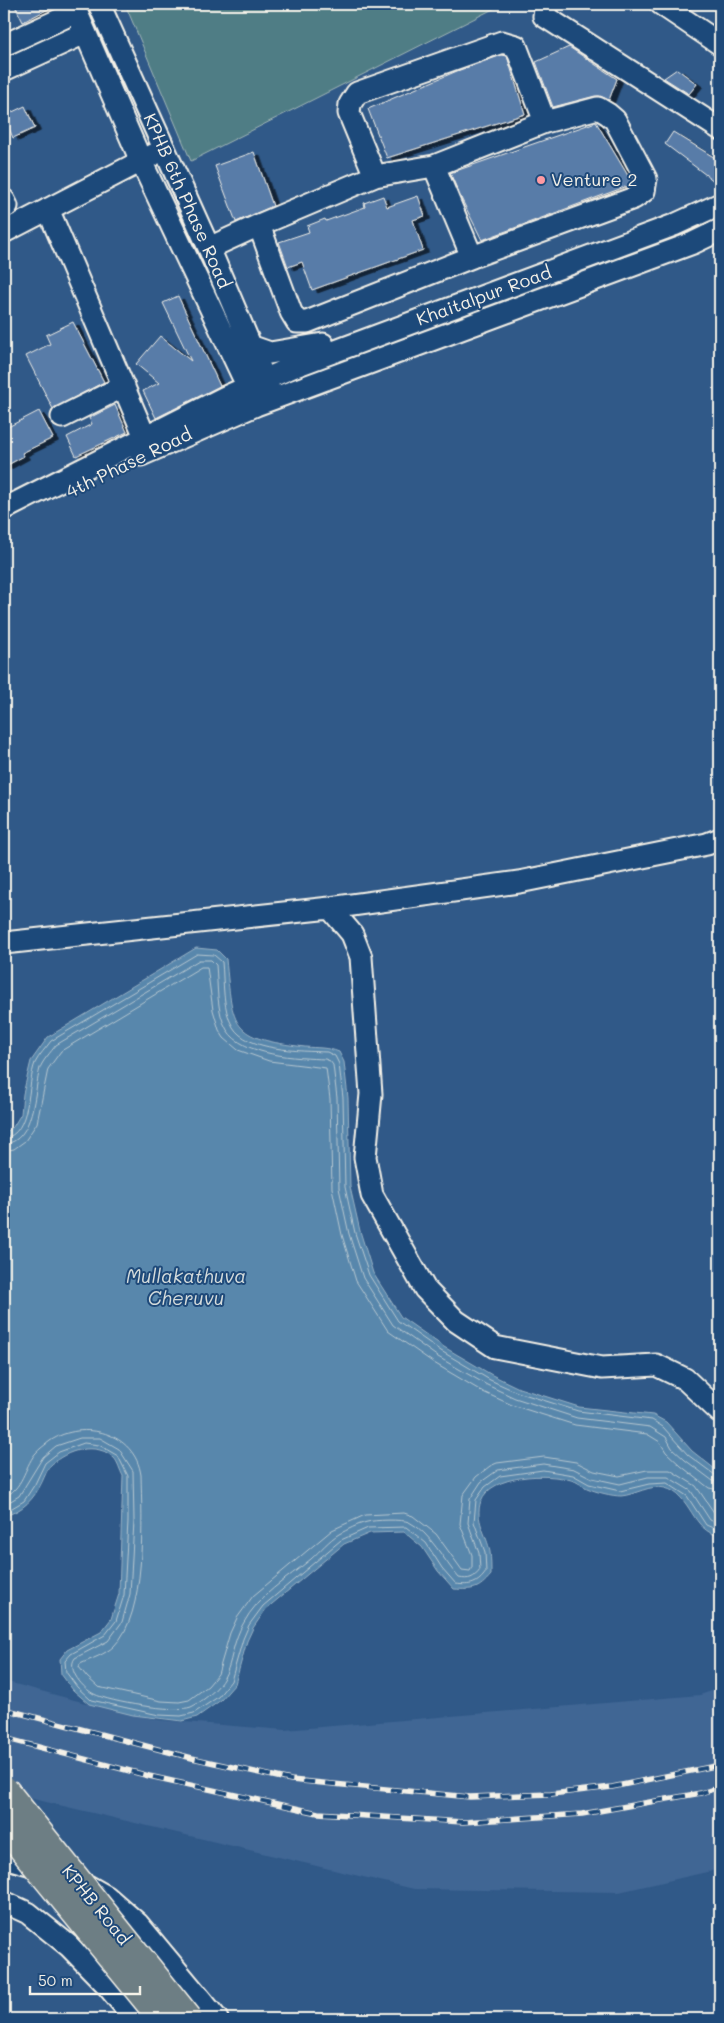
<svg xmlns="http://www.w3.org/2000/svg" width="724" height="2023" viewBox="0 0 724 2023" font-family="Mali,sans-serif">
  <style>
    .built { fill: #406694 }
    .green { fill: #507d85; stroke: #a2b7b6 }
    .water { fill: #5987ac; stroke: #97b1c4 }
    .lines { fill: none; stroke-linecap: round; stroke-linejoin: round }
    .shore { stroke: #b6c7d0; stroke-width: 1 }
    .building { fill: #597ba8; stroke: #f4f1e8; filter: url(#shadow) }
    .minor-casing { stroke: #f4f1e8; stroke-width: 25 }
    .minor { stroke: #1f4a7a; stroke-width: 21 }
    .rail-casing { stroke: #f4f1e8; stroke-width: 5.5 }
    .rail { stroke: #1f4a7a; stroke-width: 4; stroke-dasharray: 11; stroke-linecap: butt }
    .major-bridge-casing { stroke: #f4f1e8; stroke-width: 31; stroke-linecap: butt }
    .major-bridge { stroke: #6d7e84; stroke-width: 28 }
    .poi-dot { fill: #ff9aa2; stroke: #1f4a7a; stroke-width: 2 }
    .labels { text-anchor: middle; stroke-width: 4; stroke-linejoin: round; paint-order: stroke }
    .poi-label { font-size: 18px; fill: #f4f1e8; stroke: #1f4a7a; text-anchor: start }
    .street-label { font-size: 18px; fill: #f4f1e8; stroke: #1f4a7a }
    .water-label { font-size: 19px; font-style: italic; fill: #d5dcdc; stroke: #1f4a7a }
  </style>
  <defs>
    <filter id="shadow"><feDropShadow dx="5.5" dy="3" stdDeviation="0" flood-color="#0009"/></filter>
  </defs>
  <rect width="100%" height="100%" fill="#305988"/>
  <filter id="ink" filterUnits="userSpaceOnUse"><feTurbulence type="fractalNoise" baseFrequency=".02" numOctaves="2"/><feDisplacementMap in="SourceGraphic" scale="10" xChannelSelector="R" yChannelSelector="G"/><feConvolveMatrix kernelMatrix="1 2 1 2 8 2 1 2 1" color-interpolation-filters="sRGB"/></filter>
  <g filter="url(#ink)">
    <path class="built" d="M 4,1681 L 89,1704 L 159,1720 L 285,1730 L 700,1695 L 720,1688 L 720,1869 L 619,1892 L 414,1889 L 4,1792 Z"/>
    <path class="green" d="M 125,4 L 503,4 L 191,161 Z"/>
    <path class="water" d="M 196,948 L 217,950 L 226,959 C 233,1029 230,1038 305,1047 C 317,1048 327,1047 339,1052 L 344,1062 L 348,1098 L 350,1187 L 360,1231 L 373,1273 L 401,1317 L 444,1347 L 492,1375 L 519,1388 L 579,1407 L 653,1415 L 666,1422 L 692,1451 L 720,1473 L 720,1536 C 691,1531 692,1495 665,1488 C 650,1484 635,1495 621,1496 C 612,1496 596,1492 587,1488 C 582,1486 577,1481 571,1480 C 548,1473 491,1474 481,1501 C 474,1520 487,1534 490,1552 C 491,1559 491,1567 491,1575 C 478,1590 474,1590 454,1589 L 438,1571 L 422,1547 L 404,1532 L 370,1533 L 344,1544 L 266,1609 L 253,1628 L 247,1641 L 235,1684 L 221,1700 L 197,1717 L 182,1721 L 133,1715 L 89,1704 L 73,1690 L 61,1674 L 60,1659 L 67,1650 L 101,1632 L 111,1619 L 119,1594 L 123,1476 C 120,1471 118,1462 114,1458 C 97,1441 66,1450 51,1465 C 47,1469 45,1476 42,1482 C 34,1499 23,1511 4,1516 L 4,1134 L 13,1127 L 21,1114 L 23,1094 L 31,1061 L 48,1037 Z"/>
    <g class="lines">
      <path class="shore" d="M 4,1138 C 32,1135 27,1082 35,1063 C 39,1055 46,1048 51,1041 L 197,954 L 214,955 L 222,962 C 224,982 222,1009 233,1027 C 247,1051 301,1051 327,1052 L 335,1056 L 339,1064 L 343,1098 L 345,1187 L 355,1233 L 369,1275 L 398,1321 L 441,1351 L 490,1380 L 517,1392 L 578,1411 L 652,1420 L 663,1427 L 688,1455 L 715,1475 L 720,1476
        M 4,1144 C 35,1142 34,1090 40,1068 C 43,1060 51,1052 56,1045 L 199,960 L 211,960 L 216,965 C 218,986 216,1012 227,1030 C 243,1056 298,1058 325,1059 L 330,1061 L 333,1065 L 337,1098 L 339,1188 L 349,1234 L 363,1278 L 393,1325 L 438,1357 L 487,1385 L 515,1398 L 577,1418 L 650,1427 L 666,1437 L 672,1448 L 685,1460 L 713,1481 L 720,1483
        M 4,1151 L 14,1149 L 25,1141 L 37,1123 L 48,1069 L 61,1051 L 201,967 L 207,967 L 213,1010 L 219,1030 L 224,1038 L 238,1050 L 269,1061 L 326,1068 L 330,1099 L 332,1188 L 342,1235 L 356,1281 L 388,1331 L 434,1363 L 483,1392 L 512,1405 L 575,1425 L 647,1434 L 660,1442 L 666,1452 L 681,1466 L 709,1488 L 720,1490
        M 4,1497 C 23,1489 24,1468 35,1454 C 39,1449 45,1445 50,1441 C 83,1419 135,1432 141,1475 C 142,1519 147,1614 114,1646 C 106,1654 91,1659 80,1664 L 79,1667 L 87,1677 L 98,1687 L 161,1701 L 179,1702 L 189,1700 L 208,1686 L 218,1674 L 230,1633 L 237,1618 L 253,1596 L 332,1530 L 365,1515 L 404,1513 L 413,1516 L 436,1534 L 462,1570 L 470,1571 L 472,1567 L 472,1555 L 460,1524 L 463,1495 L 476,1477 L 490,1466 L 497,1463 L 544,1457 L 576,1462 L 594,1471 L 619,1476 L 647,1470 L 670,1470 L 696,1486 L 715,1514 L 720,1517
        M 4,1505 L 19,1496 L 43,1457 L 56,1446 L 80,1438 L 100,1438 L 119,1449 L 133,1471 L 134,1521 L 130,1594 L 122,1622 L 108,1641 L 75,1658 C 66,1670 84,1689 94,1694 C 109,1702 176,1713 191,1707 C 195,1705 200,1702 204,1699 C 237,1675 226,1655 243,1624 C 258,1595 287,1579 311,1559 C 320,1551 329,1540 339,1534 C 347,1530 358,1524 367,1522 C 374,1520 402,1519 409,1522 C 431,1533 443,1560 459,1578 C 469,1580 474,1578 480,1570 L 479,1553 L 468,1523 L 470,1499 L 481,1482 L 498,1470 L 543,1464 L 574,1469 L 592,1478 L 620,1484 L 648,1477 L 668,1477 L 691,1491 L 710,1520 L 720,1525
        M 4,1511 L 12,1508 L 24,1501 L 35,1484 L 45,1463 L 59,1452 L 84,1443 L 99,1445 L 118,1456 L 128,1476 L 128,1521 L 124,1595 L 116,1621 L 105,1635 L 71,1654 L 65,1661 L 66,1672 L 77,1687 L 91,1700 L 159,1715 L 181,1716 L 194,1713 L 218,1697 L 231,1681 L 243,1639 L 249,1625 L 263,1606 L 341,1540 L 368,1528 L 406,1527 L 426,1543 L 442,1568 L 456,1584 C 470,1586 478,1584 486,1572 L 485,1552 L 474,1522 L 476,1500 L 485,1487 L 500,1476 L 543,1470 L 573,1475 L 589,1484 L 620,1491 L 649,1484 L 667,1483 L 687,1496 L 706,1525 L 720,1531"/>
    </g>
    <path class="building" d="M 14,4 L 58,4 L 23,22 Z
      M 569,47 L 617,79 L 609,100 L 600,96 L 595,96 L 553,107 L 536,62 Z
      M 502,55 L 507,56 L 525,114 L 387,158 L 368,109 L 457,71 Z
      M 677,69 L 697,84 L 689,94 L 664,78 Z
      M 25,106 L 35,128 L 13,138 L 4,116 Z
      M 596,122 L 633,184 L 482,240 L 462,200 L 450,173 Z
      M 673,132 L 720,161 L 720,175 L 714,181 L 665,144 Z
      M 254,152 L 273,206 L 236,222 L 215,166 Z
      M 383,196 L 387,207 L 418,196 L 425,216 L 413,220 L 423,250 L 312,290 L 302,262 L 288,267 L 279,242 L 309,232 L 307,226 L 325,219 L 326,221 L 365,207 L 364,203 Z
      M 178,296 L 220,386 L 156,418 L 143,391 L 159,383 L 136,364 L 160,336 L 191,361 L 163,303 Z
      M 73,322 L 104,382 L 53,409 L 26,356 L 50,344 L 46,335 Z
      M 115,405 L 127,432 L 76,456 L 67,437 L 92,424 L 89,418 Z
      M 39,411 L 53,438 L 22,453 L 24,456 L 4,467 L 4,429 Z"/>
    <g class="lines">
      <defs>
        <path id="minor" d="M 73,4 L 141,161 L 253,398
          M 99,4 L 209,248 L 270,392
          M 546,4 L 544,16 L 720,129
          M 661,4 L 720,44
          M 4,45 L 76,12
          M 4,70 L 85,33
          M 434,166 L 472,257
          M 375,176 L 349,113 L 350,104 L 357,93 L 502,42 L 516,46 L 545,122
          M 4,200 L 7,206 L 4,208
          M 48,209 L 145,437
          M 4,232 L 153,155
          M 209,248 L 259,225 L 375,176 L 434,166 L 545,122 L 598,108 L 608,114 L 615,120 L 646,179 L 644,191 L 634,198 L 472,257 L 307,322 L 297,322 L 291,312 L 259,225
          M 250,346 L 270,353 L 323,344
          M 62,417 L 124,386
          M 141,455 L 256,405 L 693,243 L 720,230
          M 4,509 L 225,397 L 293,367 L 674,225 L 720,204
          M 330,908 L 352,934 L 361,957 L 371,1094 L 365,1157 L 372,1195 L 425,1289 L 456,1321 L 495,1347 L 602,1368 L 656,1365 L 685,1379 L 720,1412
          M 4,943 L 330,908 L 519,882 L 707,844 L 720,839
          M 4,1857 L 42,1868
          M 84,1884 L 107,1897 L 138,1924 L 217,2019
          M 4,1902 L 28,1913 L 69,1946 L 106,1984 L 135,2019"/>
      </defs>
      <use href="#minor" class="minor-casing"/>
      <use href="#minor" class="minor"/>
      <defs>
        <path id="rail" d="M 4,1709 L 192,1758 L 291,1780 L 470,1797 L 551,1794 L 612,1787 L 720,1765
          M 4,1738 L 149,1776 L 318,1813 L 463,1822 L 582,1814 L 701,1793 L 720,1787"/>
      </defs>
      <use href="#rail" class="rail-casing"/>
      <use href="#rail" class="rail"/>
      <defs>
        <path id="major-bridge" d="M 4,1790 L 188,2019
          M 4,1825 L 163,2019"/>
      </defs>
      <use href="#major-bridge" class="major-bridge-casing"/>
      <use href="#major-bridge" class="major-bridge"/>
    </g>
  </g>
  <circle class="poi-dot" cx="541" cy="180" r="5"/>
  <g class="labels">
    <g class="poi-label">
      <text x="551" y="186">Venture 2</text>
    </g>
    <g class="street-label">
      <text transform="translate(187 201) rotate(66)" y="6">KPHB 6th Phase Road</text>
      <text transform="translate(484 296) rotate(-20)" y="6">Khaitalpur Road</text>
      <text transform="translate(129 463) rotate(-26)" y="6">4th Phase Road</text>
      <text transform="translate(96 1905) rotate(51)" y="6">KPHB Road</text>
    </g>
    <g class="water-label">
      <text x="186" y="1283">Mullakathuva<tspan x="186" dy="22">Cheruvu</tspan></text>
    </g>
  </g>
  <rect width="724" height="2023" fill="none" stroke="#1f4a7a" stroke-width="20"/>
  <rect x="10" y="10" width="704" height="2003" fill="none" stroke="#f4f1e8" stroke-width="2" filter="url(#ink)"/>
  <path d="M30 1986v8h110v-8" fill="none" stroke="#f4f1e8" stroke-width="2.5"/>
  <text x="38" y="1986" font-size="15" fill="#f4f1e8" stroke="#1f4a7a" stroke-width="4" paint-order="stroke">50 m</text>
</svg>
